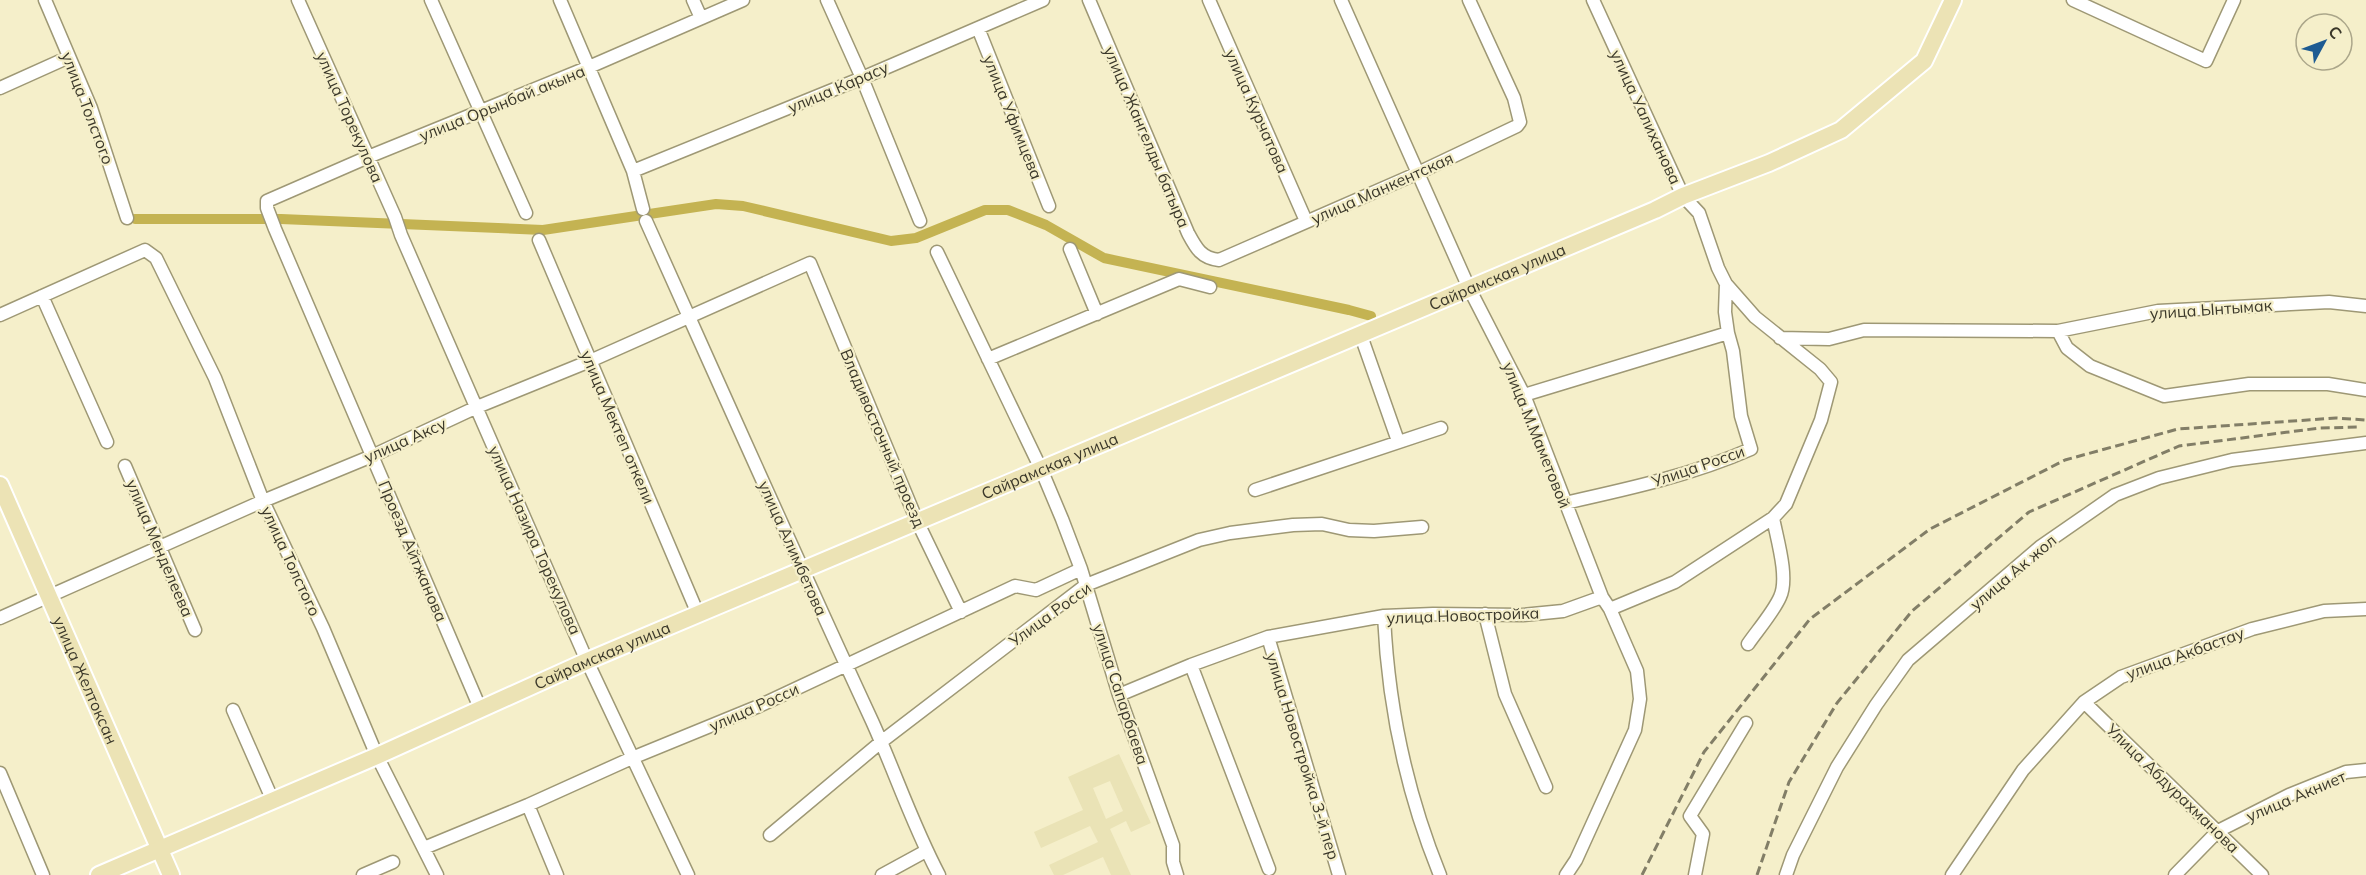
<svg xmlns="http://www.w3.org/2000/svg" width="2366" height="875" viewBox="0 0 2366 875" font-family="Mulish,sans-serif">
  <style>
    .built { fill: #eae3b6; fill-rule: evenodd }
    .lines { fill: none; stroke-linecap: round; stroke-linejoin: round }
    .canal { stroke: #c4b352; stroke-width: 10 }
    .minor-casing { stroke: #9e9875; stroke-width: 15 }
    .major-casing { stroke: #fff; stroke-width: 20 }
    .minor { stroke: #fff; stroke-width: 12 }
    .major { stroke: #ece3b5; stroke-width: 16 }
    .rail { stroke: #827e67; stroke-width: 3; stroke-dasharray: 9 4.5; stroke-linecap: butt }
    .labels { text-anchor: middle; stroke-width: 4.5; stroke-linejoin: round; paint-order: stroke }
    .street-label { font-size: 16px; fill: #3b382a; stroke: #f5efca }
  </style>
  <rect width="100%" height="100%" fill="#f5efca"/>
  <path class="built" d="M 1119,754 L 1151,823 L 1131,832 L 1126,821 L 1110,829 L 1131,875 L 1111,875 L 1103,857 L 1063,875 L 1054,875 L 1049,865 L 1098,842 L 1090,826 L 1041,848 L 1034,832 L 1083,810 L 1068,777 ZM 1110,781 L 1123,811 L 1106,819 L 1093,788 Z"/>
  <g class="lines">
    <path class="canal" d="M 135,219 L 281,219 L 543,230 L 716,204 L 743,206 L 891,241 L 916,238 L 985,210 L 1008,210 L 1046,225 L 1104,258 L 1349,310 L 1371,316"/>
    <defs>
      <path id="minor" d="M 45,0 L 91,108 L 127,218
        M 298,0 L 395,217 L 401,235 L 587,661 L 688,875
        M 431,0 L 526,213
        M 560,0 L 633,171 L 643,209
        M 693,0 L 701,18
        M 827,0 L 862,78 L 920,221
        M 1089,0 L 1188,233 C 1196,248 1201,258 1219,260 L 1418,173 L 1517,126 L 1520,122 L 1514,98 L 1469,0
        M 1209,0 L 1306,221
        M 1341,0 L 1469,288 L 1524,395 L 1602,597 L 1610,609 L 1637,671 L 1640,699 L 1635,730 L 1576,860 L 1566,875
        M 1593,0 L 1683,196 L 1699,213 L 1718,268 L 1726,284 L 1755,317 L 1820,369 L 1831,382 L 1821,420 L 1786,504 L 1773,518 L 1675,582 L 1610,609
        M 2073,0 L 2206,61 L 2234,0
        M 978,28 L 1049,206
        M 0,88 L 69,57
        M 633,171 L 862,78 L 1043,0
        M 646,221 C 721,388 795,555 872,721 C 895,772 913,826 939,875
        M 539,240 L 698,614
        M 1070,249 L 1097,314
        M 937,252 L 1041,469 L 1062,519 L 1081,569 L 1119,695 L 1173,845 L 1173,862 L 1177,875
        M 42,296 L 107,442
        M 0,315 L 145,250 L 156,258 L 215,378 L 263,501 L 323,628 L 377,756 L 437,875
        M 2058,331 L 2067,348 L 2090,366 L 2164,396 L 2249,384 L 2328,384 L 2366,390
        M 1360,333 L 1398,441
        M 1780,338 L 1829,339 L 1864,330 L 2058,331 L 2158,311 L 2329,302 L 2366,306
        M 988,359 L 1179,279 L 1210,287
        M 1524,395 L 1728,333 L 1725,312 L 1726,284
        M 125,466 L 195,630
        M 1255,490 L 1441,428
        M 1565,503 C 1628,489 1692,475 1751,449 L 1741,416 L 1733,351 L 1728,333
        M 1485,614 L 1505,694 L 1546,787
        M 1384,616 C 1388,704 1407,794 1440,875
        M 0,618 L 263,501 L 372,456 L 477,407 L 590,361 L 810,263 L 917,521 L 961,612
        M 1268,637 L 1339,875
        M 1748,644 C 1757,631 1774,611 1780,597 C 1789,578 1777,539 1773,518
        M 1191,665 L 1269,869
        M 1119,695 L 1191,665 L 1268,637 L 1384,616 L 1433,614 L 1523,615 L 1563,611 L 1602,597
        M 2084,702 L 2262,875
        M 480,708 L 275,229 L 267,208 L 267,201 L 368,157 L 589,67 L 743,0
        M 233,710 L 273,801
        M 0,773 L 43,875
        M 528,805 L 557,875
        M 770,835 L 881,742 L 1086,585 L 1199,540 L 1230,533 L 1293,525 L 1322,524 L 1349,530 L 1374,531 L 1422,527
        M 424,848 L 528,805 L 632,758 L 759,706 L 1015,586 L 1036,590 L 1081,569
        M 363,875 L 393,862
        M 882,875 L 926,851
        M 1695,875 L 1703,834 L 1690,816 L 1746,723
        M 1786,875 L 1793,855 L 1837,767 L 1876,705 L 1908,660 L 2040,547 L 2115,495 L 2159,478 L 2232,460 L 2366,443
        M 1952,875 L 2023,770 L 2084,702 L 2121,677 L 2252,629 L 2324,611 L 2366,609
        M 2175,875 L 2218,831 L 2289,795 L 2346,772 L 2366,770"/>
      <g id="major">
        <path id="s1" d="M 0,485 L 171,875"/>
        <path id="s2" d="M 99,875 L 377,756 L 587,661 L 1655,210 L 1683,196 L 1769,163 L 1841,130 L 1924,61 L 1953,0"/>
      </g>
    </defs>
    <use href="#minor" class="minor-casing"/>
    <use href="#major" class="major-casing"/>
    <use href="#minor" class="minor"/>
    <use href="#major" class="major"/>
    <path class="rail" d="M 1642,875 L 1704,752 L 1810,619 L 1930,529 L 2065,460 L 2178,429 L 2336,418 L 2366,420
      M 1757,875 L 1789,782 L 1837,703 L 1912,611 L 2029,512 L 2179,446 L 2320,428 L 2358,427"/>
  </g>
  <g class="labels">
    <g class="street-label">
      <text transform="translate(838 87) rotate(-23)" y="6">улица Карасу</text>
      <text transform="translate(502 103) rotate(-22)" y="6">улица Орынбай акына</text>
      <text transform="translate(88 108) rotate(69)" y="6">улица Толстого</text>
      <text transform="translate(1257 111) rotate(66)" y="6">улица Курчатова</text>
      <text transform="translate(350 117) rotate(66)" y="6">улица Торекулова</text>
      <text transform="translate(1013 117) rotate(68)" y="6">улица Уфимцева</text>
      <text transform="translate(1646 117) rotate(65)" y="6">улица Уалиханова</text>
      <text transform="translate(1147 137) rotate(67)" y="6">улица Жангелды батыра</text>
      <text transform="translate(1382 188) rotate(-24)" y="6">улица Манкентская</text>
      <text dy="6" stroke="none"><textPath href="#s2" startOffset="1521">Сайрамская улица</textPath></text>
      <text transform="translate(2211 309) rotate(-4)" y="6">улица Ынтымак</text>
      <text transform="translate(618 427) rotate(67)" y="6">улица Мектеп откели</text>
      <text transform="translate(1537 435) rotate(68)" y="6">улица М.Маметовой</text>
      <text transform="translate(883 438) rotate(67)" y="6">Владивосточный проезд</text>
      <text transform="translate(405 440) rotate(-24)" y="6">улица Аксу</text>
      <text dy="6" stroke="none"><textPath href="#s2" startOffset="1035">Сайрамская улица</textPath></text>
      <text transform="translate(1698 466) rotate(-19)" y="6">Улица Росси</text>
      <text transform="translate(535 540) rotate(66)" y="6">улица Назира Торекулова</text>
      <text transform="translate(160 548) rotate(67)" y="6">улица Менделеева</text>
      <text transform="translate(793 548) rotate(66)" y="6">улица Алимбетова</text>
      <text transform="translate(413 551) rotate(67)" y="6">Проезд Айтжанова</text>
      <text transform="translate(291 561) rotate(65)" y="6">улица Толстого</text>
      <text transform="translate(2013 572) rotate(-40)" y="6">улица Ак жол</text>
      <text transform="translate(1050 614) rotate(-36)" y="6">Улица Росси</text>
      <text transform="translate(1463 615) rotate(-2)" y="6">улица Новостройка</text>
      <text transform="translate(2185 653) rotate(-20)" y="6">улица Акбастау</text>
      <text dy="6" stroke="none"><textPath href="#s2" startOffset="549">Сайрамская улица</textPath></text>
      <text dy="6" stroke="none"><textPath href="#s1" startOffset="213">улица Желтоксан</textPath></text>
      <text transform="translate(1121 694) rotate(72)" y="6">улица Сапарбаева</text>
      <text transform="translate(754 707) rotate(-24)" y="6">улица Росси</text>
      <text transform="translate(1303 756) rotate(73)" y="6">улица Новостройка 3-й пер</text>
      <text transform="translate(2173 788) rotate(44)" y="6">Улица Абдурахманова</text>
      <text transform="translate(2296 796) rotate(-23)" y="6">улица Акниет</text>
    </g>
  </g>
  <g transform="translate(2324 42) rotate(49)"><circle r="28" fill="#f5efca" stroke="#aba68a" stroke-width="1.5"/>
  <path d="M0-4.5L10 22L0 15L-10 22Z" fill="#1e5b92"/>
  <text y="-9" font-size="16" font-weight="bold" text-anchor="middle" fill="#3b382a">С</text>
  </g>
</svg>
